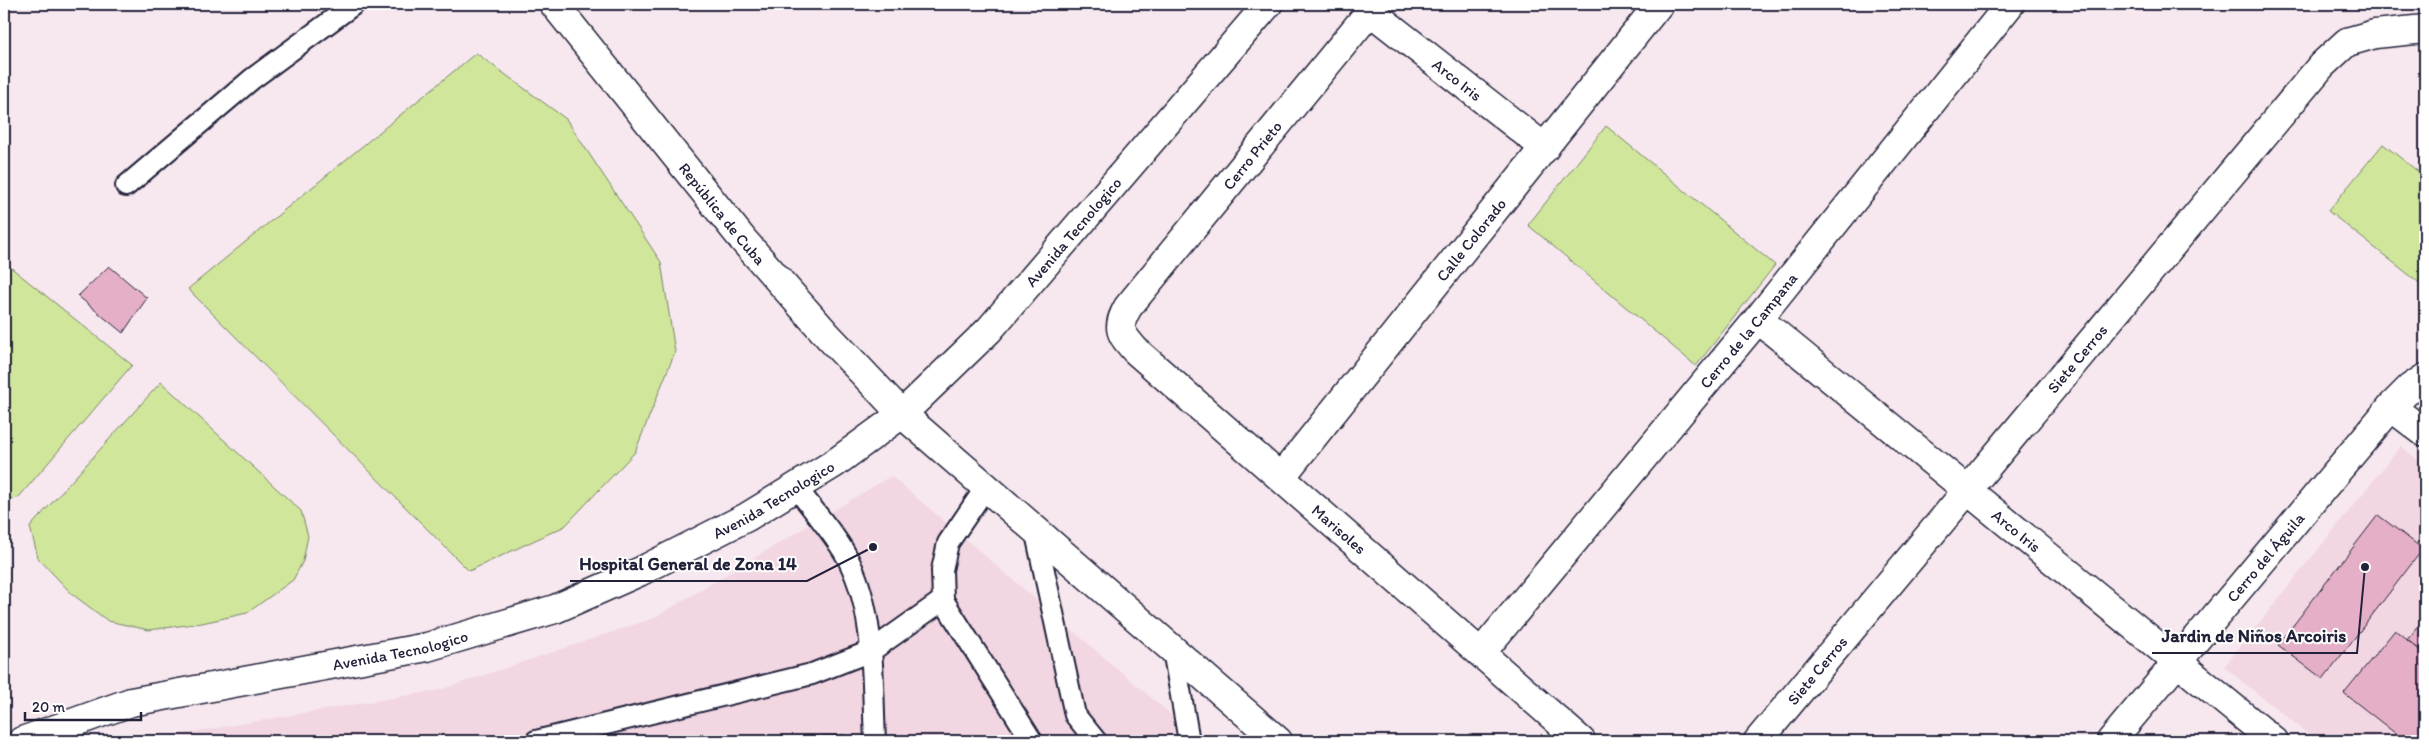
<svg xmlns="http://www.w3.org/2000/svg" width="2429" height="745" viewBox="0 0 2429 745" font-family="Itim,sans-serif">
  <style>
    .built { fill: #f2d6e2 }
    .green { fill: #cfe69b; stroke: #78846b }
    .building { fill: #e5afc7; stroke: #22223b }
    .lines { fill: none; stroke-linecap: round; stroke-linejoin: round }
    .service-casing { stroke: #22223b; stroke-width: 24 }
    .minor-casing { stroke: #22223b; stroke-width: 31 }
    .tertiary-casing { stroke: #22223b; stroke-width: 31 }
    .service { stroke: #fff; stroke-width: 20 }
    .minor { stroke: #fff; stroke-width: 28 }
    .tertiary { stroke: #fff; stroke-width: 28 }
    .labels { text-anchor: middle; stroke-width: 4; stroke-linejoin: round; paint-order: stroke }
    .street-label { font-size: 16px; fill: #22223b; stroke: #fff }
    .leader { fill: none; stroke: #22223b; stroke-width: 2 }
    .callout-dot { fill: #22223b; stroke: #fff; stroke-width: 2 }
    .callout-label { font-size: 18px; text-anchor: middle; font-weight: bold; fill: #22223b; stroke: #fff; stroke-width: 4; stroke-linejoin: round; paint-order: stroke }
  </style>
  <rect width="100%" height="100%" fill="#f7e7ee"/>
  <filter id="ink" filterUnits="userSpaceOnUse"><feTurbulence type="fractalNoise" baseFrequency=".02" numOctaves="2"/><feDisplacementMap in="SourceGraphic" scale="10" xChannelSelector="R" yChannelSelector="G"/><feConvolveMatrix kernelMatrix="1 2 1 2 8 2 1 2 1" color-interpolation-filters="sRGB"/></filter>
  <g filter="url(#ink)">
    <path class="built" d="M 2401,446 L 2425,466 L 2425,741 L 2317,741 L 2224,667 Z
      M 891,476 L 1202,741 L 164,741 L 188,733 L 440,690 L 654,618 Z"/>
    <path class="green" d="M 476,53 L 566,119 L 661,262 L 675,352 L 635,452 L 565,526 L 469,571 L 188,289 Z
      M 1606,126 L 1775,265 L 1696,366 L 1528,225 Z
      M 2383,144 L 2425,177 L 2425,281 L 2422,285 L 2328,211 Z
      M 4,262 L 132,365 L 18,498 L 4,500 Z
      M 161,382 L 301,511 L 308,536 L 303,561 L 293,580 L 247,613 L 202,623 L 149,630 L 108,621 L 72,594 L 38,558 L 30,527 Z"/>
    <path class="building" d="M 109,266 L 147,298 L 123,333 L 78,296 Z
      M 2378,515 L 2423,549 L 2323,679 L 2278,645 Z
      M 2425,618 L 2425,654 L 2407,640 Z
      M 2395,630 L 2425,654 L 2425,741 L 2405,741 L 2344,693 Z
      M 845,735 L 846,741 L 717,741 Z"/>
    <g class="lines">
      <defs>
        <path id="service" d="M 126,186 L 252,79 L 354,4
          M 796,487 C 811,508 839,539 849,561 C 876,616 872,682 875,741
          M 986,487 L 948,543 L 942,570 L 943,600 L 1032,741
          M 1035,529 L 1075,715 L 1096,741
          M 1173,650 L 1189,741
          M 536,741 L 812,674 L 871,651 L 943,600"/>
        <g id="minor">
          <path id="s1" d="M 554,4 L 744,241 L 828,336 L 902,414 L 1278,741"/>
          <path id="s2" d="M 1376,4 L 1128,307 C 1116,328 1120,333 1135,350 L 1581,741"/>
          <path id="s3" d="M 1370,11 L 1545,148"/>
          <path id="s4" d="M 1758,319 L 2274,741"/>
          <path d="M 2391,407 L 2425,433"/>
          <path id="s5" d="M 1281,477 L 1659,4"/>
          <path id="s6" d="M 1481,653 L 1758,319 L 2010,4"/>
          <path id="s7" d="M 1758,741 L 2322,65 L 2347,42 L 2375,34 L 2425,29"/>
          <path id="s8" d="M 2111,741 L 2391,407 L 2410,388 L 2425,378"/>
        </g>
        <g id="tertiary">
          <path id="s9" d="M 22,741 L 131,702 L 427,647 L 555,609 L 639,572 L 747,517 L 835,463 L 902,414 L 989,330 L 1268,4"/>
        </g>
      </defs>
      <use href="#service" class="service-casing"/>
      <use href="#minor" class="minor-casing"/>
      <use href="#tertiary" class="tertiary-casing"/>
      <use href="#service" class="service"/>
      <use href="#minor" class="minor"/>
      <use href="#tertiary" class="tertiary"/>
    </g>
  </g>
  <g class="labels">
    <g class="street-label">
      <text dy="6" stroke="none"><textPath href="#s3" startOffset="111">Arco Iris</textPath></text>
      <text transform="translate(1252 155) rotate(-51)" y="6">Cerro Prieto</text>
      <text dy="6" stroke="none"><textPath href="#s1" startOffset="269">República de Cuba</textPath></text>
      <text dy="6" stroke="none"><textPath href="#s9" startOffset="1200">Avenida Tecnologico</textPath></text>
      <text dy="6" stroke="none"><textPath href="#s5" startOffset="304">Calle Colorado</textPath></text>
      <text dy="6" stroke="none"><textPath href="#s6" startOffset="419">Cerro de la Campana</textPath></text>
      <text dy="6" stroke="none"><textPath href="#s7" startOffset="498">Siete Cerros</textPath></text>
      <text dy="6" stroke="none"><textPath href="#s9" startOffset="795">Avenida Tecnologico</textPath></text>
      <text dy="6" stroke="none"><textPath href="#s2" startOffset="712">Marisoles</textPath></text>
      <text dy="6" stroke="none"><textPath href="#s4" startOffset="334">Arco Iris</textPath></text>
      <text dy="6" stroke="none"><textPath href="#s8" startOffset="240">Cerro del Águila</textPath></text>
      <text dy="6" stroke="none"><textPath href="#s9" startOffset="390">Avenida Tecnologico</textPath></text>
      <text dy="6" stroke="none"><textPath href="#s7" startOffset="92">Siete Cerros</textPath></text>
    </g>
  </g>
  <path class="leader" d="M873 547L807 581H570M2365 567L2357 653H2152"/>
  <g class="callout-dot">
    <circle cx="873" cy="547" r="5"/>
    <circle cx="2365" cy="567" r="5"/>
  </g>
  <g class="callout-label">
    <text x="688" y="570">Hospital General de Zona 14</text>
    <text x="2254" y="642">Jardin de Niños Arcoiris</text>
  </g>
  <rect width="2429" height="745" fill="none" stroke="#fff" stroke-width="20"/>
  <rect x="10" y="10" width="2409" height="725" fill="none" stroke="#22223b" stroke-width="2" filter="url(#ink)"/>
  <path d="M25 712v8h116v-8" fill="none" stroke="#22223b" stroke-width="2.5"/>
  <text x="32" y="712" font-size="15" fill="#22223b" stroke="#ffffff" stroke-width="4" paint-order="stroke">20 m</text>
</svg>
